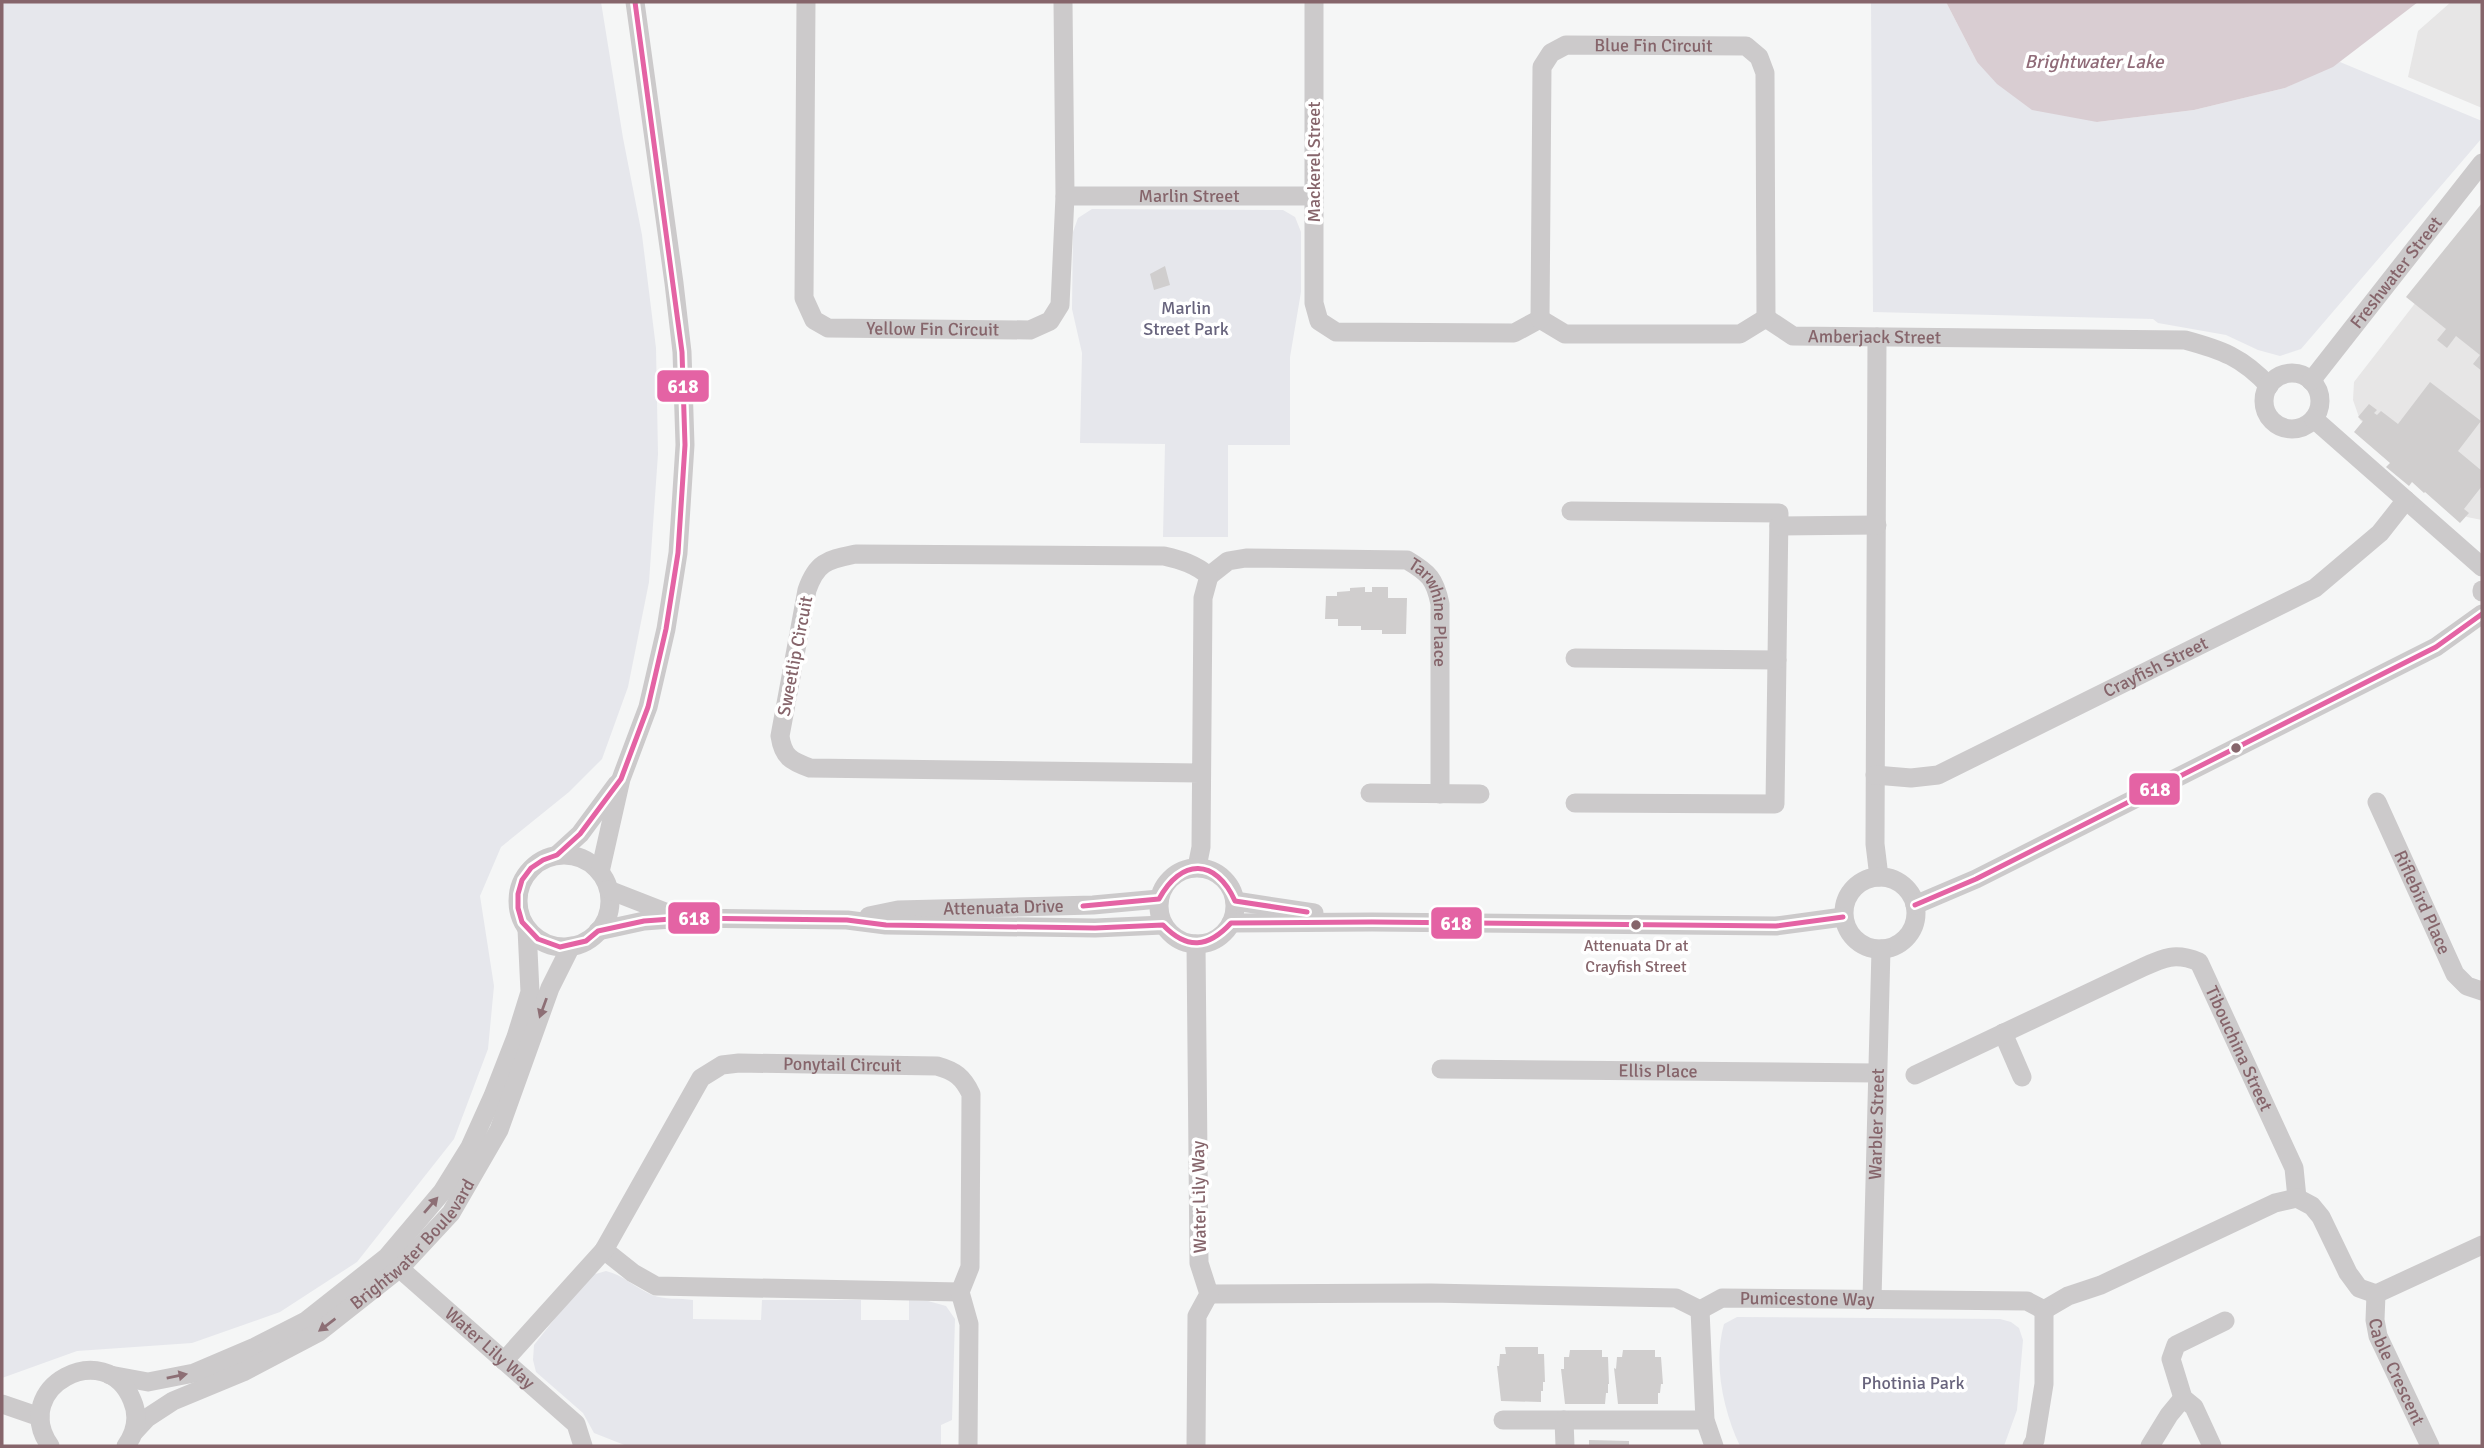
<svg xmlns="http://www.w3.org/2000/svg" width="2484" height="1448" viewBox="0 0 2484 1448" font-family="Signika,sans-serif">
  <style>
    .built { fill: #e7e6e6 }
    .green { fill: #e6e7ec }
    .water { fill: #d9cdd2 }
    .building { fill: #d0cece }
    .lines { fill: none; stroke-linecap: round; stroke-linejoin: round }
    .minor { stroke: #cccacb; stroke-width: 19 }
    .bus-1-casing { stroke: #fff; stroke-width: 10 }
    .bus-1 { stroke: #e463a4; stroke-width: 5 }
    .oneway { fill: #8d6f75 }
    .bus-dot { fill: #86656b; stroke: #fff; stroke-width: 2.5 }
    .labels { text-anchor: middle; stroke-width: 7; stroke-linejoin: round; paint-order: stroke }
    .bus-label { font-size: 16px; fill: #86656b; stroke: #fff }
    .street-label { font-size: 18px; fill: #86656b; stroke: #fff }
    .park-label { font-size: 18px; fill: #68647d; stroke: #fff }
    .water-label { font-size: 19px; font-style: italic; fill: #906b78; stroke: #fff }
    .line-badge { stroke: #fff; stroke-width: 2.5 }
    .badge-label { font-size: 19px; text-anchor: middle; font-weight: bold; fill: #fff }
  </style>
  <rect width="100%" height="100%" fill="#f5f6f6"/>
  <path class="built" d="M 2451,2 L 2482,2 L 2482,108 L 2408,77 L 2418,31 Z
    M 2482,217 L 2482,520 L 2467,517 L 2360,420 L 2353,400 L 2354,382 Z"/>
  <path class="green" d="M 2,2 L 601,2 L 623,138 L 642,235 L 656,348 L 658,454 L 649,582 L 628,687 L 602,759 L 569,792 L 501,847 L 480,896 L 494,986 L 488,1049 L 454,1139 L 357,1262 L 280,1312 L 192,1343 L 77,1351 L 2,1378 Z
    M 1871,2 L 1946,2 L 1977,62 L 2097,122 L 2194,110 L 2285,88 L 2340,62 L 2482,121 L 2482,138 L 2301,349 L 2280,356 L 2258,350 L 2226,335 L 2158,323 L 2153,319 L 1873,312 Z
    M 1092,209 L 1283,210 L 1295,217 L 1301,232 L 1301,292 L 1290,357 L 1290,445 L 1228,445 L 1228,537 L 1163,537 L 1165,444 L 1080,443 L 1082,353 L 1072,309 L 1073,232 L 1078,218 Z
    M 606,1271 C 624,1275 635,1288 652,1295 C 664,1300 680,1298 693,1300 L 693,1319 L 761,1320 L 762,1300 L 861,1300 L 861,1320 L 909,1320 L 909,1300 L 928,1301 L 946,1306 L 955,1319 L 952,1420 L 941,1425 L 941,1446 L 627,1446 L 594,1433 L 583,1413 L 536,1372 L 533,1360 L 534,1345 L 582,1284 L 592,1275 Z
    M 1737,1317 L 2000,1319 L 2011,1322 L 2019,1328 L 2023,1340 L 2017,1410 L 2004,1446 L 1740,1446 C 1723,1410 1713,1363 1724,1324 Z"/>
  <path class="water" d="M 1946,2 L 2418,2 L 2333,67 L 2285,88 L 2194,110 L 2097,122 L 2032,110 L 1997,84 L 1977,62 Z"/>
  <path class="building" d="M 2482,203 L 2482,371 L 2473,364 L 2480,355 L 2456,336 L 2447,348 L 2437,340 L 2446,329 L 2406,297 Z
    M 1165,266 L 1170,285 L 1154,290 L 1150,274 Z
    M 2430,382 L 2481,421 L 2458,451 L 2482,471 L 2482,486 L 2464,509 L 2469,513 L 2460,523 L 2425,492 L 2424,493 L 2412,482 L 2409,486 L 2386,467 L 2390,463 L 2354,432 L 2363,421 L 2358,417 L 2369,404 L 2377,410 L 2374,413 L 2377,415 L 2381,411 L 2398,424 Z
    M 1365,587 L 1365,592 L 1372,592 L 1372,587 L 1388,587 L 1388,598 L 1407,598 L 1406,634 L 1382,634 L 1382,630 L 1361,630 L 1361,626 L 1338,626 L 1338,619 L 1325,619 L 1326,596 L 1337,596 L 1337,592 L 1350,591 L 1350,588 Z
    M 1505,1347 L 1538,1347 L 1538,1354 L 1544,1354 L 1545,1382 L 1543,1382 L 1543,1391 L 1541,1391 L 1541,1402 L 1501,1401 L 1497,1366 L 1499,1366 L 1500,1354 L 1506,1354 Z
    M 1570,1350 L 1602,1350 L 1602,1357 L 1608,1357 L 1609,1384 L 1608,1384 L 1608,1393 L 1606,1393 L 1605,1404 L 1565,1404 L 1561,1369 L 1564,1369 L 1564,1357 L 1569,1357 Z
    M 1623,1350 L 1655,1350 L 1655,1357 L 1661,1357 L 1663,1384 L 1661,1384 L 1660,1393 L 1658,1393 L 1658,1404 L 1618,1404 L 1614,1368 L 1616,1369 L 1617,1357 L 1622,1357 Z
    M 1589,1440 L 1629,1441 L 1629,1446 L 1589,1446 Z"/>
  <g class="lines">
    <g class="minor">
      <path id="s1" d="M 806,2 L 804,298 L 814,320 L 828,328 L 1030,330 L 1050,321 L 1060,305 L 1065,196 L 1063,2"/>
      <path id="s2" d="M 1314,2 L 1314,303 L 1319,321 L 1336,332 L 1514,333 L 1540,319 L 1565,334 L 1740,334 L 1766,318 L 1793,336 L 2185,340 C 2222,350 2242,357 2269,386"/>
      <path id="s3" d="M 1065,196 L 1314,196"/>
      <path id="s4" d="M 1540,319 L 1542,67 L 1551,53 L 1566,45 L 1746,46 L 1759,57 L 1765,73 L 1766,318"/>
      <path d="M 1877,337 L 1875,844 L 1879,877"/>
      <circle cx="2292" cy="401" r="28"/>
      <path id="s5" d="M 2311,381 L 2482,163"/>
      <path d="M 2314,419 L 2482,567"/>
      <path d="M 1571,511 L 1779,513 L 1775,804 L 1575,803"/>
      <path d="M 1779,526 L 1877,525"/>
      <path id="s6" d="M 1209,576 L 1228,561 L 1246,558 L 1407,560 C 1429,573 1435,579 1440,604 L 1440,794"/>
      <path d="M 2482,590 L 2482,592"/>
      <path d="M 1575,658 L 1777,660"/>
      <path id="s7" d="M 1875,775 L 1911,778 L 1938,775 L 2315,588 L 2380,533 L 2406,500"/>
      <path d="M 1370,793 L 1480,794"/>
      <path id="s8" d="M 2377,802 L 2455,974 L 2467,986 L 2482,991"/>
      <path d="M 557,855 L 580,834 L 617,784"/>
      <circle cx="564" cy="901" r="46"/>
      <path d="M 1197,867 L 1201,847 L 1203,598 L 1209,576 C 1195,564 1181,560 1164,556 L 856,554 C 828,560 817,561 807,590 L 780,736 C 783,757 791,761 810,768 L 1200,773"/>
      <circle cx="1197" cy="906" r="38"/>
      <path d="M 600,872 L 621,779 L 648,707 L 666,629 L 678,553 L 685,445 L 682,352 L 674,283 L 635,2"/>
      <circle cx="1880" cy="913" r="36"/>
      <path d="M 609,890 L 673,915"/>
      <path d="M 1235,901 L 1314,913"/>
      <path d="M 1915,905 L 1976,879 L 2436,647 L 2482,614"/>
      <path id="s9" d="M 869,916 L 898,910 L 1093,905 L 1159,899"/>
      <path d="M 1231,923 L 1372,922 L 1776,926 L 1843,917"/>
      <path d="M 598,931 L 644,921 L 685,918 L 847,920 L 886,925 L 1095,928 L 1163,925"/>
      <path d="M 2003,1033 L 2022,1077"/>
      <path id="s10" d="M 1441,1069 L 1876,1073"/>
      <path id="s11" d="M 1915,1075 L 2137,970 C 2161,959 2173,951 2199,962 L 2294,1168 L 2297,1198"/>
      <path d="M 2297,1198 L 2312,1206 L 2321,1217 L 2348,1273 L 2359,1288 L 2376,1294 L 2482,1245"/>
      <path d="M 604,1250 L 633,1273 L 656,1286 L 960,1292"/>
      <path id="s12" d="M 390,1260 L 576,1424 L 583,1446"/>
      <path id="s13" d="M 1209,1294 L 1431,1293 L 1676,1298 L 1700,1310 L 1722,1298 L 2027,1301 L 2044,1310 L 2068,1296 L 2101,1285 L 2275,1203 L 2297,1198"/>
      <path id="s14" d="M 2376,1294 L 2375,1320 L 2378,1336 L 2430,1446"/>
      <path id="s15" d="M 1872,1299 L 1881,949"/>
      <path d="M 1700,1310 L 1705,1420 L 1714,1446"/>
      <path id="s16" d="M 504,1361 L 604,1250 L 701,1078 L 722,1065 L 739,1063 L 937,1066 C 955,1071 963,1077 971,1094 L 970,1267 L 960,1292 L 969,1324 L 968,1446"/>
      <path d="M 110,1375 L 148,1382 L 194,1373 L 255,1347 L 306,1321 L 387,1257 L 442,1192 L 470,1147 L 493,1096 L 516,1037 L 530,992 L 527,929"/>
      <path d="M 2,1404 L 40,1417"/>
      <path d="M 1503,1420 L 1705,1420"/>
      <path d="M 1564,1420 L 1565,1446"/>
      <path id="s17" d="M 134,1432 L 147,1418 L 173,1401 L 243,1372 L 319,1332 L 400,1268 L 451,1213 L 499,1130 L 550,988 L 571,946"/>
      <path d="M 50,1446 C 9,1387 106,1336 132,1400 C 139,1416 136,1432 126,1446"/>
      <path d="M 1196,1446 L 1197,1316 L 1209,1294 L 1199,1263 L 1196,944"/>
      <path d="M 2032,1446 L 2035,1440 L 2044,1384 L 2044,1310"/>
      <path d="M 2150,1446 L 2169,1415 L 2183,1398"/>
      <path d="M 2212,1446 L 2194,1407 L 2183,1398 L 2171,1359 L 2176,1345 L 2225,1321"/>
    </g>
    <defs>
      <path id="bus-1" d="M 635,2 L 682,352 L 685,445 L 678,553 L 666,629 L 648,707 L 621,779 L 580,834 L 557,855 L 543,860 L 531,868 L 522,880 L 518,894 L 518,908 L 522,922 L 538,939 L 560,947 L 586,941 L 598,931 L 644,921 L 685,918 L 847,920 L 886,925 L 1095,928 L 1163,925 C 1187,950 1208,948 1231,923 L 1372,922 L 1776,926 L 1843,917
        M 1915,905 L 1976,879 L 2436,647 L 2482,614
        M 1083,906 L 1159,899 C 1181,858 1216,858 1235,901 L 1307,912"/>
    </defs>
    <use href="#bus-1" class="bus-1-casing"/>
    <use href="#bus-1" class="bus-1"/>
  </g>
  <defs><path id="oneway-solid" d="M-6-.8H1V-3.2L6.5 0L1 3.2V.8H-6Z" transform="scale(1.75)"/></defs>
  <g class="oneway">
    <use href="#oneway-solid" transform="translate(543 1008) rotate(110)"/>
    <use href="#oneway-solid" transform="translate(431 1205) rotate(-49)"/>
    <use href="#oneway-solid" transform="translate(327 1325) rotate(143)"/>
    <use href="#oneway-solid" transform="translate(177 1376) rotate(-11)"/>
  </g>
  <g class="bus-dot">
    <circle cx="2236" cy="748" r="6"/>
    <circle cx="1636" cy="925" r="6"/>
  </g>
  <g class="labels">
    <g class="bus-label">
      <text x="1636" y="951">Attenuata Dr at<tspan x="1636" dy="21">Crayfish Street</tspan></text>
    </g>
    <g class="street-label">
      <text dy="6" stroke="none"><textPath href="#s4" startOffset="373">Blue Fin Circuit</textPath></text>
      <text transform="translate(1314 162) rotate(-90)" y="6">Mackerel Street</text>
      <text dy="6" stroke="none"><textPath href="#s3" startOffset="124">Marlin Street</textPath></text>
      <text dy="6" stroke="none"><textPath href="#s5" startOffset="138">Freshwater Street</textPath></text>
      <text dy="6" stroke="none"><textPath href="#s1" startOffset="441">Yellow Fin Circuit</textPath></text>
      <text dy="6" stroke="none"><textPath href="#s2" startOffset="896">Amberjack Street</textPath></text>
      <text dy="6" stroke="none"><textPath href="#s6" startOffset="266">Tarwhine Place</textPath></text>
      <text transform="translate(795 656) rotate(-79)" y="6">Sweetlip Circuit</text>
      <text dy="6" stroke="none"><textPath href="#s7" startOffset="306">Crayfish Street</textPath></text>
      <text dy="6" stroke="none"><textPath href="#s8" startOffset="110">Riflebird Place</textPath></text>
      <text dy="6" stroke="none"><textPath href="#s9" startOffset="135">Attenuata Drive</textPath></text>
      <text dy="6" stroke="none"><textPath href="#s11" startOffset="406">Tibouchina Street</textPath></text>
      <text dy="6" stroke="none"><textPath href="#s16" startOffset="492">Ponytail Circuit</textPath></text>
      <text dy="6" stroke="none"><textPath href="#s10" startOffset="217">Ellis Place</textPath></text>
      <text dy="6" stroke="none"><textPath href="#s15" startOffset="175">Warbler Street</textPath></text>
      <text transform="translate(1199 1197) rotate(-91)" y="6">Water Lily Way</text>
      <text dy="6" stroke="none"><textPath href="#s17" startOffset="341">Brightwater Boulevard</textPath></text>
      <text dy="6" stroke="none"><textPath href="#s13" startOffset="604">Pumicestone Way</textPath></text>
      <text dy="6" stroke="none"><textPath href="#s12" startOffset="133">Water Lily Way</textPath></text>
      <text dy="6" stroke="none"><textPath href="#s14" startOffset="82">Cable Crescent</textPath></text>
    </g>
    <g class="park-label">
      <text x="1186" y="314">Marlin<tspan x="1186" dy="21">Street Park</tspan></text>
      <text x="1913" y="1389">Photinia Park</text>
    </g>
    <g class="water-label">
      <text x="2094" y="68">Brightwater Lake</text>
    </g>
  </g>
  <g class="line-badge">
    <rect x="656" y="369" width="54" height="34" rx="7" fill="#e463a4"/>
    <rect x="2128" y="772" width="53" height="34" rx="7" fill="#e463a4"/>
    <rect x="667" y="901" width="54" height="34" rx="7" fill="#e463a4"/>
    <rect x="1430" y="906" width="53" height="34" rx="7" fill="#e463a4"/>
  </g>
  <g class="badge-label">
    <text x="683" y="393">618</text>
    <text x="2155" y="796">618</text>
    <text x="694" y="925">618</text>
    <text x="1456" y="930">618</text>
  </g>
  <rect width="2484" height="1448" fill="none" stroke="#86656b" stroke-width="7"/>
</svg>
